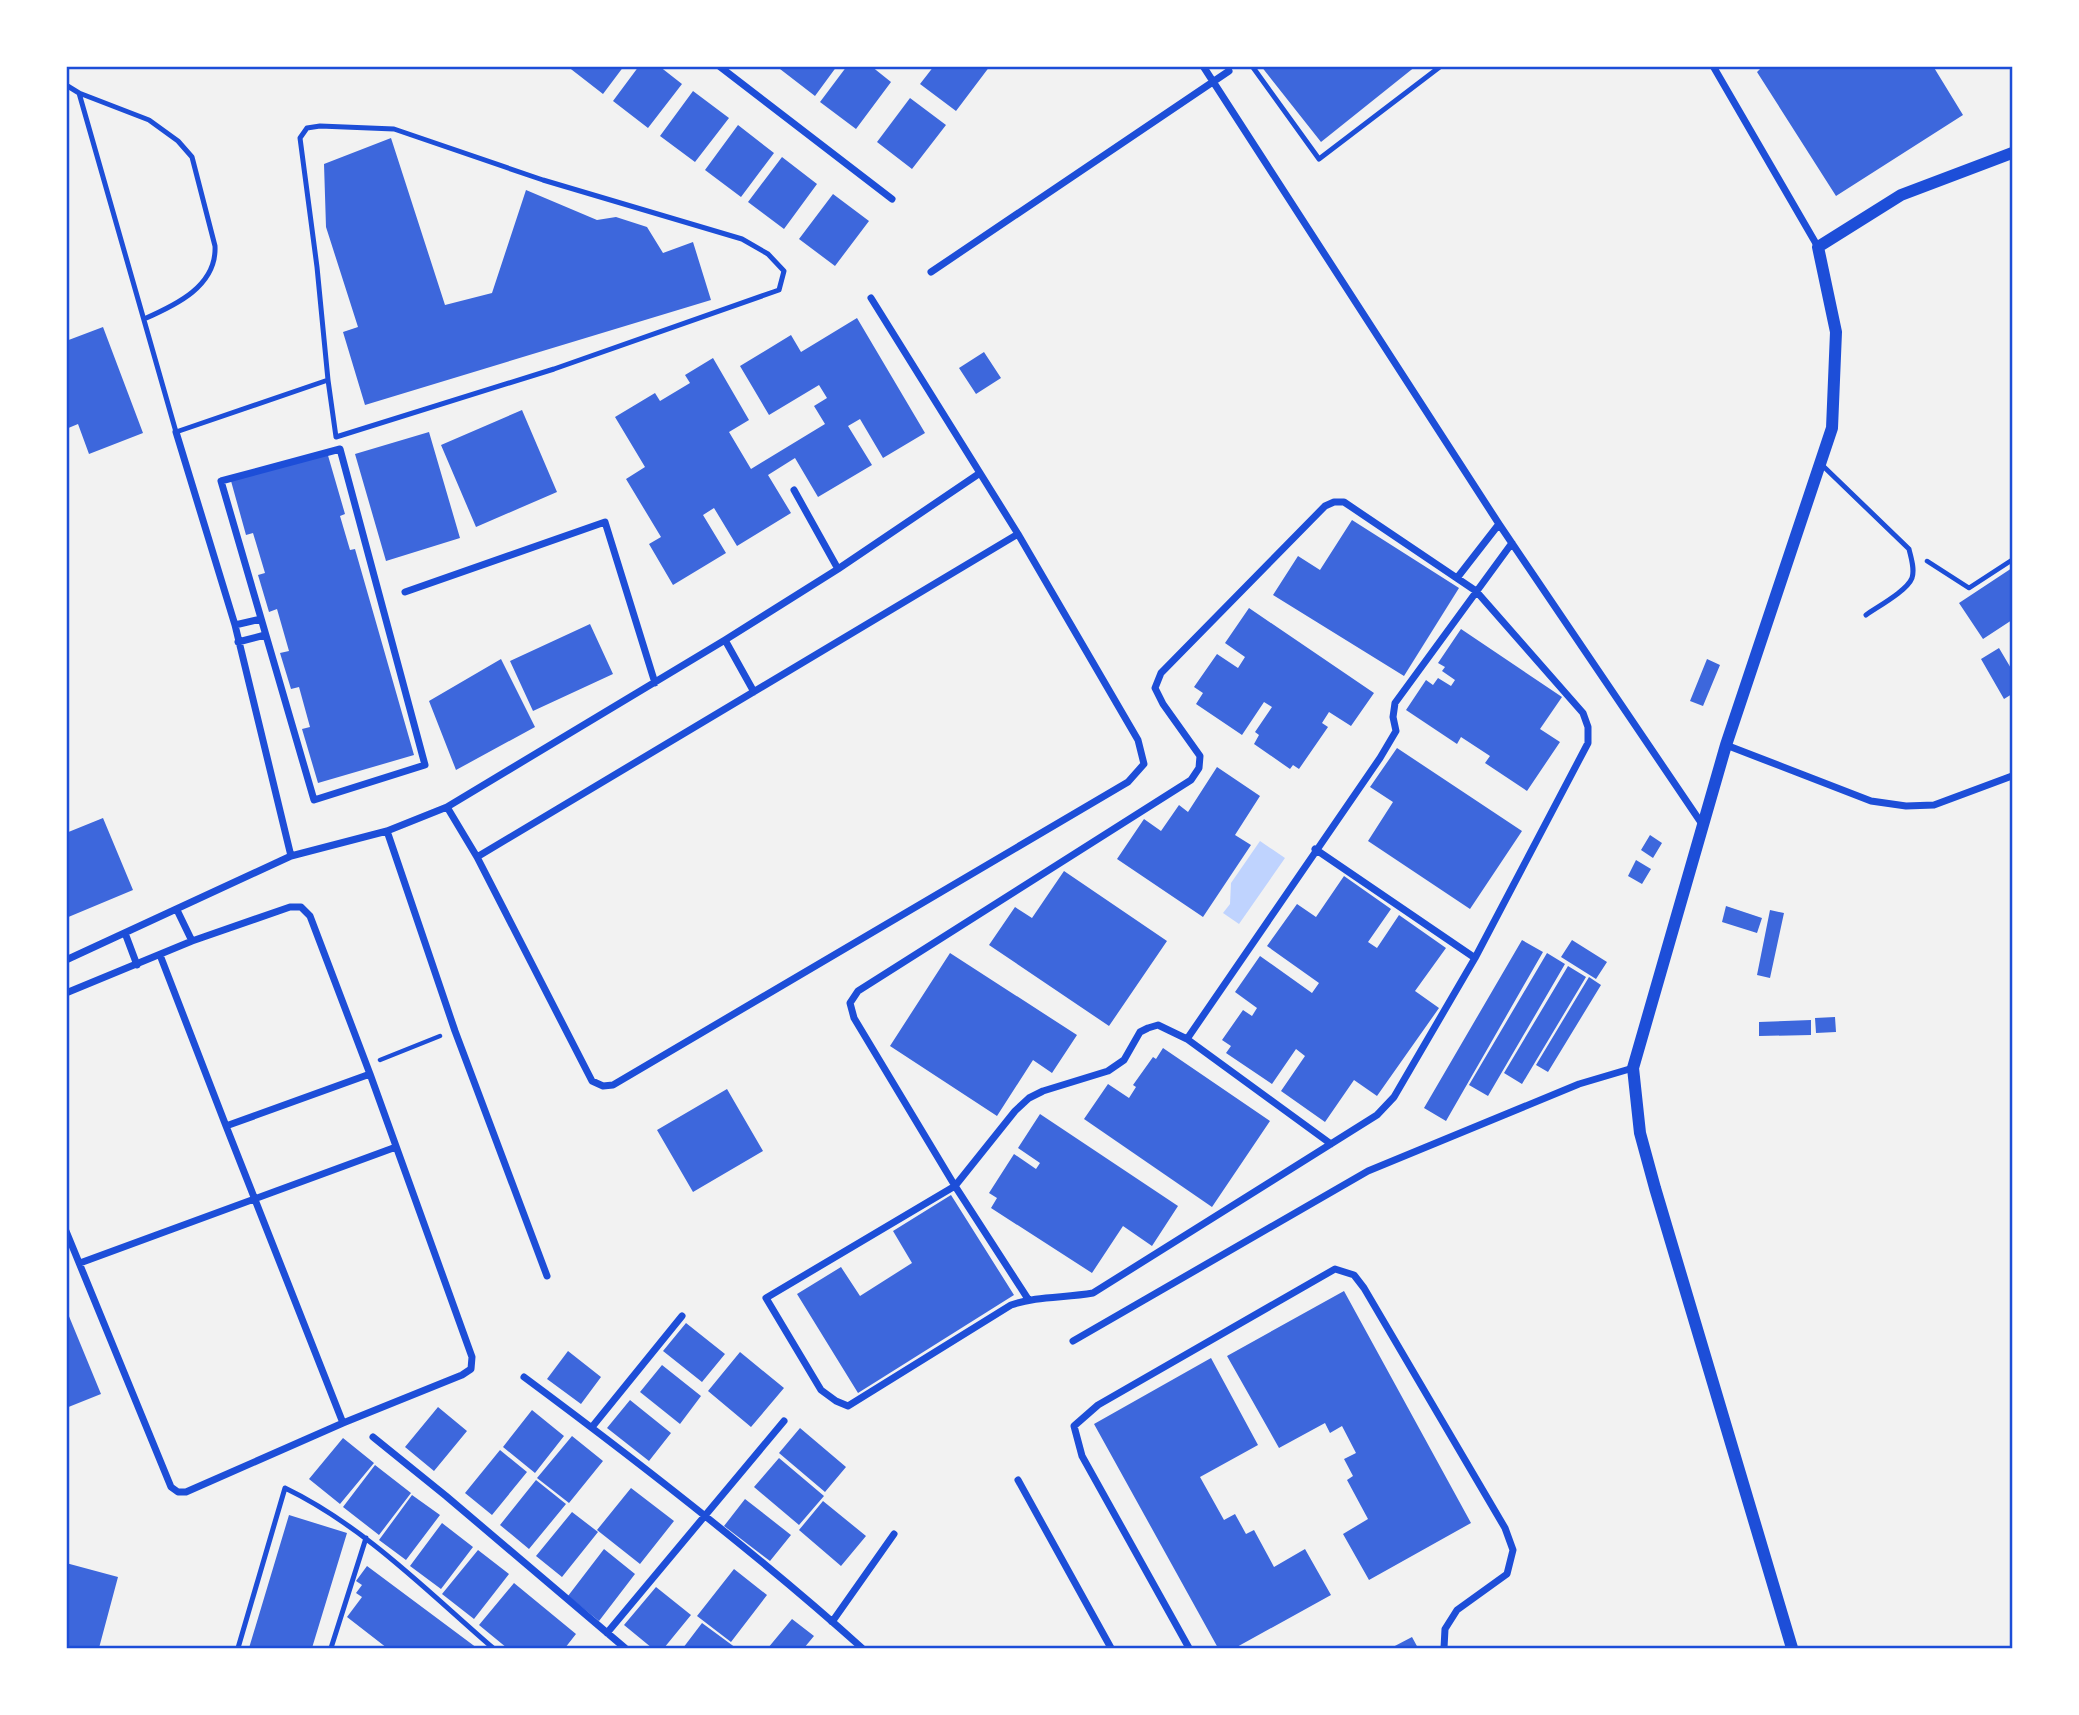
<svg xmlns="http://www.w3.org/2000/svg" width="2079" height="1715" viewBox="0 0 2079 1715" font-family="Mulish,sans-serif">
  <style>
    .water { fill: #bfd3fe }
    .building { fill: #3d67dc }
    .lines { fill: none; stroke-linecap: round; stroke-linejoin: round }
    .path { stroke: #1d4ed8; stroke-width: 4.5 }
    .service { stroke: #1d4ed8; stroke-width: 5 }
    .minor { stroke: #1d4ed8; stroke-width: 7 }
    .tertiary { stroke: #1d4ed8; stroke-width: 12 }
    .neatline { fill: none; stroke: #1d4ed8; stroke-width: 2.5 }
  </style>
  <rect width="100%" height="100%" fill="#f2f2f2"/>
  <path class="water" d="M 1260,841 L 1285,858 L 1239,924 L 1223,913 L 1230,904 L 1231,883 Z"/>
  <path class="building" d="M 567,66 L 624,66 L 603,94 Z
    M 639,66 L 659,66 L 682,84 L 648,128 L 613,101 Z
    M 781,66 L 837,66 L 815,96 L 780,69 Z
    M 847,66 L 871,66 L 891,82 L 856,129 L 820,102 Z
    M 934,66 L 990,66 L 956,111 L 920,84 Z
    M 1261,66 L 1416,66 L 1321,142 Z
    M 1763,66 L 1933,66 L 1963,115 L 1836,196 L 1757,72 Z
    M 693,91 L 729,118 L 695,162 L 660,136 Z
    M 910,98 L 946,125 L 912,169 L 877,142 Z
    M 738,125 L 774,153 L 741,197 L 705,170 Z
    M 391,138 L 445,305 L 492,293 L 526,190 L 597,220 L 616,217 L 647,227 L 663,253 L 693,242 L 711,300 L 365,405 L 343,332 L 358,327 L 326,227 L 324,164 Z
    M 782,157 L 817,184 L 784,229 L 748,202 Z
    M 833,194 L 869,221 L 835,266 L 799,239 Z
    M 857,318 L 925,433 L 883,458 L 860,419 L 848,426 L 872,465 L 818,497 L 795,458 L 768,475 L 791,513 L 737,546 L 714,508 L 703,515 L 726,553 L 673,585 L 649,544 L 661,537 L 626,479 L 645,467 L 615,417 L 655,393 L 660,401 L 690,383 L 685,375 L 713,358 L 749,420 L 729,432 L 751,469 L 825,424 L 814,406 L 827,398 L 819,385 L 769,415 L 740,366 L 791,335 L 801,352 Z
    M 103,327 L 143,433 L 89,454 L 78,424 L 66,429 L 66,341 Z
    M 984,352 L 1001,378 L 976,394 L 959,368 Z
    M 522,410 L 557,492 L 476,527 L 441,445 Z
    M 429,432 L 460,538 L 386,561 L 355,454 Z
    M 327,452 L 345,514 L 340,516 L 350,550 L 355,549 L 414,755 L 318,783 L 302,729 L 310,727 L 299,687 L 291,689 L 280,653 L 289,651 L 277,609 L 269,612 L 258,575 L 265,573 L 253,533 L 246,535 L 231,481 Z
    M 1352,520 L 1459,588 L 1404,676 L 1273,595 L 1298,556 L 1320,570 Z
    M 2012,568 L 2012,620 L 1983,639 L 1959,603 Z
    M 1249,608 L 1374,693 L 1351,726 L 1329,712 L 1322,723 L 1328,727 L 1299,769 L 1293,765 L 1290,769 L 1254,744 L 1259,735 L 1255,732 L 1272,707 L 1264,702 L 1242,735 L 1196,704 L 1203,693 L 1194,687 L 1217,654 L 1238,668 L 1245,657 L 1225,643 Z
    M 590,624 L 613,674 L 533,711 L 510,661 Z
    M 1461,629 L 1562,697 L 1540,729 L 1560,742 L 1527,791 L 1485,763 L 1490,756 L 1461,737 L 1457,744 L 1406,710 L 1426,680 L 1433,685 L 1438,678 L 1451,686 L 1455,680 L 1442,671 L 1445,667 L 1438,663 Z
    M 1999,648 L 2012,670 L 2012,694 L 2004,699 L 1981,659 Z
    M 501,659 L 535,727 L 456,770 L 429,701 Z
    M 1707,659 L 1720,665 L 1703,706 L 1690,701 Z
    M 1397,748 L 1522,831 L 1470,909 L 1368,841 L 1393,802 L 1370,787 Z
    M 1217,767 L 1260,796 L 1235,835 L 1251,845 L 1203,917 L 1117,859 L 1144,819 L 1161,831 L 1179,805 L 1188,812 Z
    M 103,818 L 133,890 L 66,918 L 66,833 Z
    M 1650,835 L 1662,843 L 1653,858 L 1641,850 Z
    M 1636,860 L 1651,869 L 1642,884 L 1628,876 Z
    M 1064,871 L 1167,941 L 1109,1026 L 989,945 L 1015,907 L 1032,918 Z
    M 1344,876 L 1391,909 L 1368,942 L 1377,948 L 1399,915 L 1446,948 L 1415,991 L 1439,1008 L 1377,1096 L 1354,1080 L 1325,1122 L 1281,1091 L 1305,1056 L 1296,1049 L 1272,1084 L 1226,1053 L 1231,1046 L 1222,1040 L 1243,1010 L 1252,1016 L 1257,1008 L 1235,992 L 1260,956 L 1312,993 L 1319,983 L 1267,946 L 1297,904 L 1316,917 Z
    M 1726,906 L 1762,918 L 1757,933 L 1722,922 Z
    M 1770,910 L 1784,913 L 1770,978 L 1757,975 Z
    M 1522,940 L 1543,952 L 1446,1121 L 1424,1108 Z
    M 1572,940 L 1607,962 L 1596,979 L 1561,957 Z
    M 950,953 L 1077,1035 L 1052,1073 L 1033,1060 L 997,1116 L 890,1046 Z
    M 1547,953 L 1565,964 L 1488,1096 L 1469,1085 Z
    M 1568,966 L 1586,977 L 1522,1084 L 1504,1073 Z
    M 1589,977 L 1601,985 L 1548,1072 L 1536,1065 Z
    M 1835,1017 L 1836,1032 L 1816,1033 L 1815,1018 Z
    M 1811,1020 L 1811,1035 L 1759,1036 L 1759,1022 Z
    M 1163,1048 L 1270,1121 L 1212,1207 L 1084,1119 L 1108,1084 L 1129,1098 L 1136,1087 L 1133,1085 L 1153,1057 L 1156,1059 Z
    M 727,1089 L 763,1151 L 693,1192 L 657,1130 Z
    M 1040,1114 L 1178,1206 L 1152,1246 L 1123,1226 L 1092,1273 L 991,1208 L 997,1198 L 989,1193 L 1014,1154 L 1036,1169 L 1040,1163 L 1018,1148 Z
    M 951,1195 L 1014,1295 L 858,1393 L 797,1294 L 841,1267 L 860,1296 L 912,1263 L 893,1231 Z
    M 1344,1291 L 1471,1523 L 1369,1580 L 1343,1534 L 1368,1519 L 1347,1480 L 1353,1476 L 1344,1459 L 1356,1453 L 1342,1426 L 1330,1433 L 1325,1423 L 1279,1448 L 1227,1356 Z
    M 66,1309 L 101,1394 L 66,1408 Z
    M 686,1323 L 725,1354 L 702,1382 L 663,1351 Z
    M 568,1351 L 601,1377 L 581,1404 L 547,1379 Z
    M 740,1352 L 784,1388 L 751,1427 L 708,1391 Z
    M 1211,1358 L 1258,1445 L 1200,1477 L 1224,1520 L 1235,1514 L 1246,1534 L 1254,1530 L 1274,1567 L 1305,1549 L 1331,1595 L 1235,1648 L 1218,1648 L 1094,1424 Z
    M 662,1365 L 701,1396 L 680,1424 L 640,1392 Z
    M 630,1400 L 671,1433 L 649,1461 L 607,1428 Z
    M 438,1407 L 467,1431 L 434,1471 L 405,1447 Z
    M 532,1410 L 564,1436 L 535,1473 L 503,1447 Z
    M 800,1428 L 846,1467 L 825,1492 L 779,1453 Z
    M 572,1436 L 603,1461 L 569,1503 L 537,1478 Z
    M 343,1438 L 374,1463 L 340,1504 L 309,1479 Z
    M 500,1450 L 527,1472 L 492,1515 L 465,1493 Z
    M 779,1458 L 824,1496 L 799,1525 L 754,1487 Z
    M 375,1465 L 411,1493 L 379,1535 L 343,1507 Z
    M 536,1480 L 566,1504 L 529,1549 L 500,1525 Z
    M 631,1488 L 674,1521 L 640,1564 L 597,1530 Z
    M 412,1495 L 440,1515 L 406,1560 L 379,1540 Z
    M 745,1499 L 791,1535 L 770,1561 L 724,1526 Z
    M 823,1501 L 866,1536 L 841,1566 L 799,1530 Z
    M 572,1512 L 598,1532 L 562,1577 L 536,1556 Z
    M 289,1515 L 347,1533 L 312,1648 L 249,1648 Z
    M 442,1523 L 473,1547 L 441,1589 L 410,1566 Z
    M 604,1549 L 635,1574 L 599,1621 L 568,1596 Z
    M 478,1550 L 509,1574 L 474,1619 L 442,1594 Z
    M 66,1563 L 118,1577 L 99,1648 L 66,1648 Z
    M 367,1566 L 477,1648 L 387,1648 L 347,1617 L 362,1597 L 356,1593 L 362,1585 L 356,1581 Z
    M 734,1569 L 767,1595 L 731,1642 L 697,1616 Z
    M 514,1583 L 576,1634 L 565,1648 L 507,1648 L 479,1625 Z
    M 656,1587 L 691,1615 L 664,1648 L 652,1648 L 624,1625 Z
    M 792,1619 L 814,1636 L 804,1648 L 768,1648 Z
    M 702,1623 L 736,1648 L 683,1648 Z
    M 1412,1637 L 1418,1648 L 1391,1648 Z"/>
  <g class="lines">
    <path class="path" d="M 1927,561 L 1969,588 L 2012,560
      M 380,1060 L 440,1036"/>
    <path class="service" d="M 1252,66 L 1319,159 L 1441,66
      M 66,85 L 79,93 L 176,432 L 328,380
      M 79,93 L 149,120 L 178,141 L 192,157 L 215,246 C 217,286 176,305 144,319
      M 320,126 L 394,129 L 543,180 L 742,239 L 768,254 L 784,271 L 779,290 L 554,369 L 336,437 L 328,380 L 317,267 L 300,138 L 307,128 Z
      M 1822,465 L 1909,549 C 1911,558 1915,569 1912,578 C 1907,591 1877,607 1866,615
      M 238,1648 L 285,1488 C 364,1526 428,1592 493,1648
      M 331,1648 L 366,1538"/>
    <path class="minor" d="M 719,66 L 892,199
      M 1203,66 L 1499,524 L 1702,824
      M 1713,66 L 1818,247
      M 931,272 L 1229,71
      M 176,432 L 235,625 L 291,856
      M 340,449 L 425,765 L 314,800 L 221,481 Z
      M 794,490 L 838,569
      M 1334,502 L 1344,502 L 1476,591 L 1583,713 L 1588,727 L 1588,743 L 1475,958 L 1394,1097 L 1377,1115 L 1093,1293 C 1065,1298 1037,1296 1011,1305 L 848,1406 L 836,1401 L 821,1390 L 766,1298 L 955,1186 L 854,1018 L 850,1003 L 858,991 L 1191,780 L 1199,768 L 1200,756 L 1163,704 L 1155,688 L 1161,673 L 1325,506 Z
      M 1457,578 L 1499,524
      M 405,592 L 605,522 L 655,683
      M 235,625 L 261,619
      M 725,640 L 754,692
      M 238,642 L 265,635
      M 1726,745 L 1871,801 L 1906,806 L 1934,805 L 2012,776
      M 447,807 L 477,857 L 592,1081 L 603,1086 L 613,1085 L 1128,782 L 1144,764 L 1138,740 L 1018,534 L 871,298
      M 387,831 L 455,1031 L 547,1276
      M 1315,849 L 1475,958
      M 477,857 L 1018,534
      M 177,910 L 192,941
      M 125,933 L 137,965
      M 160,955 L 226,1126
      M 66,960 L 291,856 L 387,831 L 447,807 L 725,640 L 838,569 L 980,473
      M 66,993 L 192,941 L 290,907 L 301,907 L 310,916 L 370,1074 L 226,1126 L 343,1423
      M 1187,1039 L 1331,1144
      M 66,1231 L 171,1487 L 178,1492 L 186,1492 L 343,1423 L 462,1375 L 471,1369 L 472,1357 L 370,1074
      M 80,1263 L 396,1147
      M 1028,1299 L 955,1186 L 1015,1111 L 1029,1098 L 1043,1091 L 1108,1071 L 1124,1060 L 1140,1032 L 1148,1028 L 1158,1025 L 1187,1039 L 1380,758 L 1396,731 L 1393,717 L 1395,703 L 1512,543
      M 1073,1341 L 1368,1171 L 1579,1084 L 1633,1068
      M 524,1377 C 640,1463 755,1552 862,1648
      M 592,1427 L 682,1316
      M 373,1437 L 446,1496 L 625,1648
      M 1018,1480 L 1111,1648
      M 832,1622 L 894,1534
      M 607,1633 L 784,1421
      M 1189,1648 L 1082,1456 L 1074,1426 L 1098,1405 L 1335,1269 L 1354,1275 L 1364,1288 L 1505,1528 L 1513,1550 L 1507,1574 L 1457,1610 L 1445,1629 L 1444,1648"/>
    <path class="tertiary" d="M 1792,1648 L 1655,1188 L 1640,1133 L 1633,1068 L 1726,745 L 1832,428 L 1836,332 L 1818,247 L 1901,195 L 2012,153"/>
  </g>
  <rect width="2079" height="1715" fill="none" stroke="#ffffff" stroke-width="136"/>
  <rect x="68" y="68" width="1943" height="1579" class="neatline"/>
</svg>
